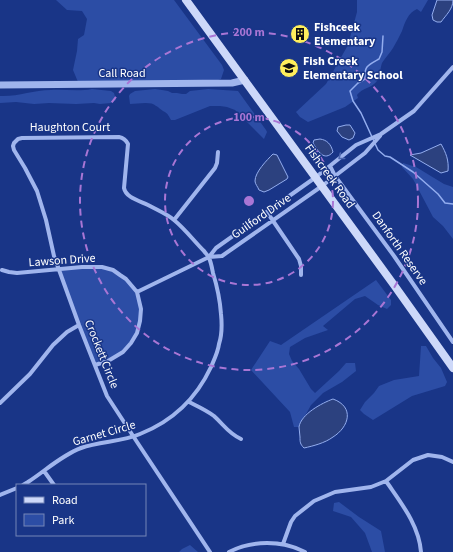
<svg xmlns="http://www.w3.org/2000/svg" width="453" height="552" viewBox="0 0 453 552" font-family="'Source Sans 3',sans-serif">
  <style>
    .green { fill: #2c4da5 }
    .water { fill: #2c417f; stroke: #93adef }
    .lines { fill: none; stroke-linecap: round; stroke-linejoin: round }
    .stream { stroke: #93adef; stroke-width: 1.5 }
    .minor { stroke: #a0b5ed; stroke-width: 4 }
    .tertiary { stroke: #a0b5ed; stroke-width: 7 }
    .secondary { stroke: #cdd8f9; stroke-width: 8 }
    .oneway { stroke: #4f68b0 }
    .ring { fill: none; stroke: #a976d5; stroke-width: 2; stroke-dasharray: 7 5 }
    .labels { text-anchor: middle; stroke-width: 3; stroke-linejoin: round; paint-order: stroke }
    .poi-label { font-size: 12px; font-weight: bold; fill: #fff; stroke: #193587; text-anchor: start }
    .street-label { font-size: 12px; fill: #fff; stroke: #193587 }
    .centre { fill: #a976d5; stroke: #193587; stroke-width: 2 }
    .ring-label { font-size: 12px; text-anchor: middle; font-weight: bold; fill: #a976d5; stroke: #193587; stroke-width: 3; stroke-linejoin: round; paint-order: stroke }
  </style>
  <rect width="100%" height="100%" fill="#193587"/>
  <path class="green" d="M 56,0 L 174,0 L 222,65 L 224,70 L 221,79 L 213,82 L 78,82 L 73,70 L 77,51 L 78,39 L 84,35 L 87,19 L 82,11 L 67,10 Z
    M 357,0 L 428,0 L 421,12 L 417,9 C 408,13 405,22 402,31 C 399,37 396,43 393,48 C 390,53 385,58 382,63 C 380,69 380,77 377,81 C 372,88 362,88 357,95 L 358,98 L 345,107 L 308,122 L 300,117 L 296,112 L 326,84 L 348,45 L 357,12 Z
    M 92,89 L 111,91 L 114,93 L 116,100 L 111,103 L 100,104 L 94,103 L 76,104 L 49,103 L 34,104 L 16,102 L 0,103 L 0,96 C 17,97 33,90 51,90 C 64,89 78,92 92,89 Z
    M 155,89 L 162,90 L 168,91 L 172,93 L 177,93 L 182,94 L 186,94 L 190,91 L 208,89 L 238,91 L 266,130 L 267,132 L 264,139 L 235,110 L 227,107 L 220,106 L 210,106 L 175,120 L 171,120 C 166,110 166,114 159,108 C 158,107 157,106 156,106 C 151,101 138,104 130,104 L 129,96 L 130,94 L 135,91 Z
    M 403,163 L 416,167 L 444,184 L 453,187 L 453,239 L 443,226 L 433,217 L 413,179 L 402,167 Z
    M 102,267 L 120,275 L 137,292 L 141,309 L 138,332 L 123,352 L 95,365 L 59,269 Z
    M 376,280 L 391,300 L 391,305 L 387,309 L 378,305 L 365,296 L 355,299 L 323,326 L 328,330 L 305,338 L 290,347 L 289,354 L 292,361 L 299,369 L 311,389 L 315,393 L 339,371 L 346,363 L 355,363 L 356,371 L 342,382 L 323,393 L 311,405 L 299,427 L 294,427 L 290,412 L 251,370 L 270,341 L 281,345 Z
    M 421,346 L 426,346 L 433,358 L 441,368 L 447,382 L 445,386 L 412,396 L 373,420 L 364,414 L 360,410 L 365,402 L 374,393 L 379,386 L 394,380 L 419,376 Z
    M 339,502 L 359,517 L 381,531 L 385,552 L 372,552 L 365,533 L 351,517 L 333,511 L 334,503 Z
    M 190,545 L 198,552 L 179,552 L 182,549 Z"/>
  <path class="water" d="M 437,0 L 453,0 C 453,9 446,15 441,22 L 437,22 L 433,20 L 432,15 Z
    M 346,125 L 350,125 L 355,133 L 353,138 L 349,140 L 342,137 L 337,131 L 338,127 Z
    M 320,139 C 327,140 331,144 333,152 C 324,162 318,151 313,143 L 314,140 Z
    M 441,144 C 446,153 449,160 448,171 L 441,173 L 410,155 L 421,153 Z
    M 273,154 L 277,155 L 288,177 L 287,179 L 269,190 L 264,192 L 259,190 C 258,187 255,184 255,181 C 255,172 267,160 273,154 Z
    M 333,399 C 355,407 349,427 333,437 C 325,443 313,446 304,448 C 300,444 300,442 300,437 C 300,434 299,430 299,427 C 301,414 322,403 333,399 Z"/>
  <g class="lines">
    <path class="stream" d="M 383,36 L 382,52 L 379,59 C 368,65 364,66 365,79 L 358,83 L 350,91 L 353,101 L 361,113 L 378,150 L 385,156 L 390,157 L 413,172 L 438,194 L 445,203 L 453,204"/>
    <path class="minor" d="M 330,166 L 335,176 L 394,256 L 453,342
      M 267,212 L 299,259 L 301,266 L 301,275
      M 174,220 L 215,168 L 217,163 L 218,152
      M 209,257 L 216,248 L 316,177 L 356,145 L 381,134 L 414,111 L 453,67
      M 2,270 L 9,272 L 17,273 L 82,267 L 102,267 L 113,270 L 120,275 L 126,279 L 137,292 L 141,309 L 140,321 L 137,333 L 131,343 L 123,352 L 108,361 L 95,365
      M 137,292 L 209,257 L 222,256 L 322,186 L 365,153 L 380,136
      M 189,402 C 197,406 206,410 214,416 C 224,425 228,433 241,439
      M 0,403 L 30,374 L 53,345 L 67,332 L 79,325
      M 44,471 L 54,485
      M 386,481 C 401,503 419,525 421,552
      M 23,485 L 28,482 C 45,471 62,455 81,448 C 100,441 122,442 140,434 C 173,421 196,399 211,367 C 214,360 218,352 219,344 C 222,335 222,324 221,314 C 220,300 217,286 213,273 C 212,268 211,262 209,258 C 208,255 205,253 204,251 C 194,241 185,229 174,220 C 167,214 157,210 148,205 C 140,201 126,198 124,188 L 128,144 C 126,140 124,138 119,137 L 22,138 L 18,139 L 14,143 L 13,146 L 14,150 L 25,168 L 37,191 L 46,220 L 54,256 L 79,325 L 107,396 L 137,442 L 210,552
      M 0,495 L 17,488
      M 283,544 L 291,522 L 295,516 L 314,501 L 335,492 L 371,487 L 386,481 L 413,460 L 428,455 L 442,457 L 453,462
      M 229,552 C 252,540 282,540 305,552"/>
    <path class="tertiary" d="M 0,85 L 232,83 L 245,80"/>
    <path class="secondary" d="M 186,0 L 394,285 L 453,368"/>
  </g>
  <defs><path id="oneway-chevron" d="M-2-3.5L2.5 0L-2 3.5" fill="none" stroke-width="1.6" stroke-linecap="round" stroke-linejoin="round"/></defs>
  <use class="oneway" href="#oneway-chevron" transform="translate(341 157) rotate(142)"/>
  <g class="ring">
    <circle cx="249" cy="201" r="84"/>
    <circle cx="249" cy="201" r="169"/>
  </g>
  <defs>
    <symbol id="building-disc" viewBox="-11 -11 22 22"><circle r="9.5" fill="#ffee5c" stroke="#193587"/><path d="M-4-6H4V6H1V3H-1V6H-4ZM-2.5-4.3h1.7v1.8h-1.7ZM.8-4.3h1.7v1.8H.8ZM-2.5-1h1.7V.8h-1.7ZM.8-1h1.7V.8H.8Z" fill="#111"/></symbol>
    <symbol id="school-disc" viewBox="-11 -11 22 22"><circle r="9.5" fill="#ffee5c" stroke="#193587"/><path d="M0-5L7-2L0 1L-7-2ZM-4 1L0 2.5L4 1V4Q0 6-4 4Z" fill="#111"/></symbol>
  </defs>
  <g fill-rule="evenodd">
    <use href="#building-disc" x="289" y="23" width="22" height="22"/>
    <use href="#school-disc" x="278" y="57" width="22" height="22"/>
  </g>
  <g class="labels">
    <g class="poi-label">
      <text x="314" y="31">Fishceek<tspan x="314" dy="14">Elementary</tspan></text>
      <text x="303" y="65">Fish Creek<tspan x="303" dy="14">Elementary School</tspan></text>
    </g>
    <g class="street-label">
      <text x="122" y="77">Call Road</text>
      <text x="70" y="131">Haughton Court</text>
      <text transform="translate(330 176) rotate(54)" y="4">Fishcreek Road</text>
      <text transform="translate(261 216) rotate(-35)" y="4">Guilford Drive</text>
      <text transform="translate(400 248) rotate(55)" y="4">Danforth Reserve</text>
      <text transform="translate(62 260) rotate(-4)" y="4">Lawson Drive</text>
      <text transform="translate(102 354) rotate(68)" y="4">Crockett Circle</text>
      <text transform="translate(104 433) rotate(-16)" y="4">Garnet Circle</text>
    </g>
  </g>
  <circle cx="249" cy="201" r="6" class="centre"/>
  <g class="ring-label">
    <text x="249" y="36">200 m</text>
    <text x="249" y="121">100 m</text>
  </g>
  <rect x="16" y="484" width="130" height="52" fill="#193587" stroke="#7586b7"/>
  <rect x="24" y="497" width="20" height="6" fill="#cdd8f9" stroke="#7586b7"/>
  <text x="52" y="504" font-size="12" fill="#ffffff">Road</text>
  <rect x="24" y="514" width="20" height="12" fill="#2c4da5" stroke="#7586b7"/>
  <text x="52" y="524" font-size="12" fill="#ffffff">Park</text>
</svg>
